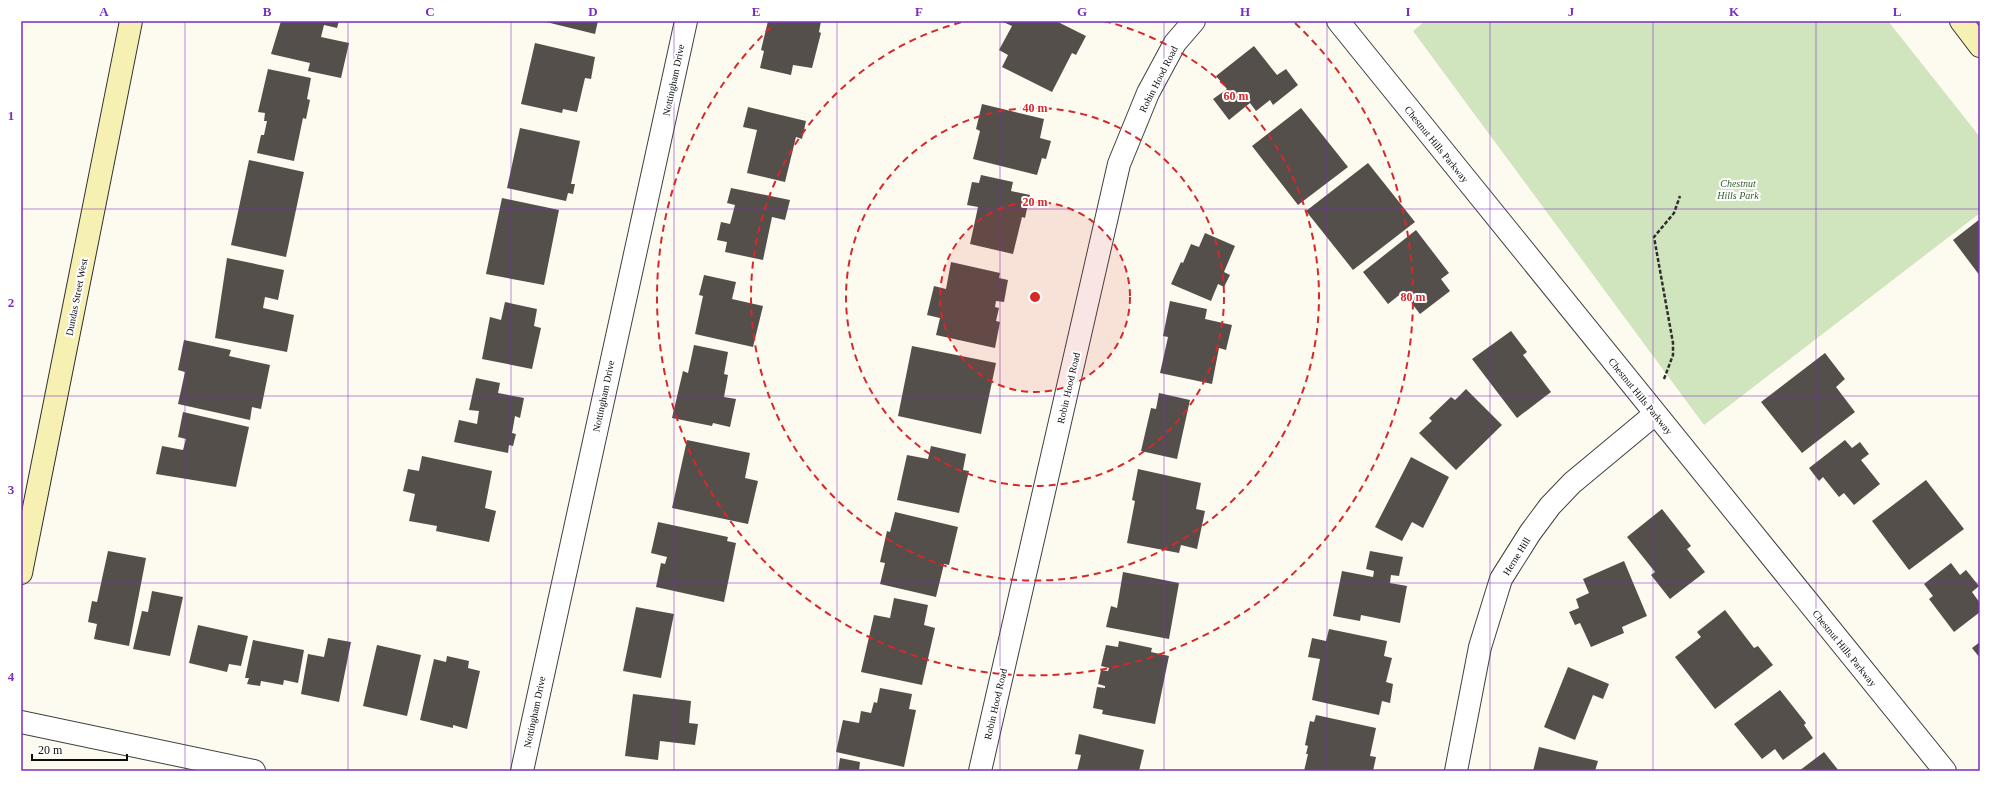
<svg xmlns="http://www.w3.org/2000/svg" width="2001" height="792" viewBox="0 0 2001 792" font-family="Georgia,serif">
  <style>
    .green { fill: #d0e4bd }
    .building { fill: #554f4b }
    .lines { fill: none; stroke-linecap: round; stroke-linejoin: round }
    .minor-casing { stroke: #404040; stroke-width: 24 }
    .secondary-casing { stroke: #2f2f2f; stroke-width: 24 }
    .path { stroke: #2f2f2f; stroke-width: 2.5; stroke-dasharray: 4 2; stroke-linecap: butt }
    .minor { stroke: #fff; stroke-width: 22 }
    .secondary { stroke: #f6f0b2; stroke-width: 22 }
    .grid { fill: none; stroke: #7b2cbf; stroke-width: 1; stroke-opacity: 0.55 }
    .ring { fill: none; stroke: #d62828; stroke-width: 2; stroke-dasharray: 7 5 }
    .labels { text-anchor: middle; stroke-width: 4; stroke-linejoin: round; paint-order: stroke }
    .street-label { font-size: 10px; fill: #0d0d0d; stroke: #fff }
    .park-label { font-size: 10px; font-style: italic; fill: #305e25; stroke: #fff }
    .centre { fill: #d62828; stroke: #fff; stroke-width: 2 }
    .ring-label { font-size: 12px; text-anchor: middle; font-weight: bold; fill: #d62828; stroke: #fff; stroke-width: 4; stroke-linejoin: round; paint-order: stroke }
    .neatline { fill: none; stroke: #7b2cbf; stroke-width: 1.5 }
    .grid-label { font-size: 13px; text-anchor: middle; font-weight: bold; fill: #7b2cbf }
  </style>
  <rect width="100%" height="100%" fill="#fdfbf0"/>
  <path class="green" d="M 1425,21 L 1888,21 L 1980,137 L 1980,213 L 1704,425 L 1413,31 Z"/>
  <path class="building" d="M 281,21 L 339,21 L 337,28 L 324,25 L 321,37 L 349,43 L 341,78 L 308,71 L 310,63 L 271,54 Z
    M 542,21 L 598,21 L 595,34 Z
    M 768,21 L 821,21 L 819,32 L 821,33 L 812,68 L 793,65 L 791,75 L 760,68 L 764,51 L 761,50 Z
    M 1001,21 L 1056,21 L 1086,36 L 1076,55 L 1072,53 L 1052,92 L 1002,67 L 1008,55 L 999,50 L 1012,26 Z
    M 535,43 L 595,57 L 591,79 L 585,78 L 577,112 L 563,109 L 562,113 L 521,104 Z
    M 1254,46 L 1277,75 L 1286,69 L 1298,85 L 1273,105 L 1270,100 L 1256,111 L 1250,103 L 1229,120 L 1213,99 L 1227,89 L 1216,76 Z
    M 268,69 L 311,78 L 307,99 L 310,100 L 306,119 L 303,118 L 294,161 L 257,153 L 261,135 L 264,135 L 267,121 L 264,121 L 265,113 L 258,112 Z
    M 982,104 L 1044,119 L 1040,138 L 1051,141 L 1046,159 L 1042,158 L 1037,175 L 973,159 L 980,131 L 976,129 Z
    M 748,107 L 806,121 L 802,139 L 796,137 L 785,182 L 747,173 L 757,130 L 743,127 Z
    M 1301,108 L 1348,167 L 1298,205 L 1252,146 Z
    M 520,128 L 580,141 L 571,184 L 575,184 L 573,194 L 568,193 L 566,201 L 507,188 Z
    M 249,160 L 304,172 L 286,257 L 231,245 Z
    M 1368,163 L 1415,222 L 1353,270 L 1306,211 Z
    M 981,175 L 1013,182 L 1011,191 L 1030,195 L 1025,218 L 1022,217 L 1013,254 L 970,244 L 978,207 L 967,205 L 972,182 L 979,183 Z
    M 731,188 L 790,200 L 785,220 L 772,217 L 763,260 L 725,252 L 727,242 L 717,240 L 721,222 L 730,224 L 735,205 L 727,203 Z
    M 502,198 L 559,210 L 544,285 L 486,274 Z
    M 1980,219 L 1980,276 L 1953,240 Z
    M 1416,230 L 1449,273 L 1441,279 L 1450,291 L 1420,314 L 1403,292 L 1388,304 L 1363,272 Z
    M 1205,233 L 1235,246 L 1224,272 L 1230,275 L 1224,287 L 1218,284 L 1211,301 L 1171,284 L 1181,262 L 1183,263 L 1191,244 L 1199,247 Z
    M 227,258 L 284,270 L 278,300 L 265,297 L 263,308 L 294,315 L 287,352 L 215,338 Z
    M 951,262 L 1000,273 L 999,278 L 1008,280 L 1004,302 L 996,301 L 995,307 L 999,308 L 996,321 L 1000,322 L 995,348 L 936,335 L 940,318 L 927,315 L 934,286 L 946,289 Z
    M 704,275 L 736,282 L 732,299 L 763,306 L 753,347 L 695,334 L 703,296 L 699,295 Z
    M 1170,301 L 1207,309 L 1205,319 L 1232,325 L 1226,350 L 1219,348 L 1212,384 L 1160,373 L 1168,337 L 1163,336 Z
    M 505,302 L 537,309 L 534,326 L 541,328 L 532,369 L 482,359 L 490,317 L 501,320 Z
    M 1511,331 L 1527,352 L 1523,355 L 1551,392 L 1517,418 L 1472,359 Z
    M 184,340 L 231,350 L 229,356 L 270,365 L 261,409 L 252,407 L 250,420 L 178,404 L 185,372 L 178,370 Z
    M 694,345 L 728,352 L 724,374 L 728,375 L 724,397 L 736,399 L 730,427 L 713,423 L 712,426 L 672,418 L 683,371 L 688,373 Z
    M 912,346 L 996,363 L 981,434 L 898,416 Z
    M 1825,353 L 1845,379 L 1836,387 L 1855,412 L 1802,453 L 1761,402 Z
    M 476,378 L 500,383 L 498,393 L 524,398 L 520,418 L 515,416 L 512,433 L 516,434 L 513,446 L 509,445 L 508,453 L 454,442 L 459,420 L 477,424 L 479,411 L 469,410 Z
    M 1466,389 L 1502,425 L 1456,470 L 1419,433 L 1432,421 L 1429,418 L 1451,397 L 1455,400 Z
    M 1159,393 L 1190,400 L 1177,459 L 1141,451 L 1151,408 L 1156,409 Z
    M 183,412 L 249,427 L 236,487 L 156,474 L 162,446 L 183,450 L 186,439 L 178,437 Z
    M 687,440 L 750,453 L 745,478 L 758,481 L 748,524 L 672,508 Z
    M 1845,440 L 1852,448 L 1860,442 L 1869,454 L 1861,460 L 1880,484 L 1854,505 L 1844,493 L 1839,497 L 1823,477 L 1819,481 L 1809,468 Z
    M 931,446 L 966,454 L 963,470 L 969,471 L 959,513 L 897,500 L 907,455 L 928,459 Z
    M 422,456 L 492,471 L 485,508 L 496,511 L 489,542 L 436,531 L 437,526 L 409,521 L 415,494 L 403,491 L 408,469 L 419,471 Z
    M 1411,457 L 1449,477 L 1423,528 L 1412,522 L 1402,541 L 1375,527 Z
    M 1138,469 L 1201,483 L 1196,509 L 1205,511 L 1197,549 L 1181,545 L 1179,553 L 1127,543 L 1135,501 L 1132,500 Z
    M 1926,480 L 1964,529 L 1909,570 L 1872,521 Z
    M 1662,509 L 1691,546 L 1687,549 L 1705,572 L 1670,599 L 1651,575 L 1655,572 L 1627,537 Z
    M 895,512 L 958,527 L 949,565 L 944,564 L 936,597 L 880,584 L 885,563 L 880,562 L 887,531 L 890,532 Z
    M 658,522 L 728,537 L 727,541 L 736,543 L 724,602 L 656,587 L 661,563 L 665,564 L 667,557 L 651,553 Z
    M 108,551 L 146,558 L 129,646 L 94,639 L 97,624 L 88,622 L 92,601 L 97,602 Z
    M 1370,551 L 1403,557 L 1399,576 L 1391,575 L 1390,583 L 1407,586 L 1400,623 L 1361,615 L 1360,621 L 1333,616 L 1342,571 L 1373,577 L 1374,571 L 1366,569 Z
    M 1624,561 L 1647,616 L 1622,627 L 1624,633 L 1591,647 L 1580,623 L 1575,625 L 1569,612 L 1579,608 L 1576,599 L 1589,593 L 1583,579 Z
    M 1951,563 L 1960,575 L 1966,570 L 1979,586 L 1972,592 L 1980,603 L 1980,612 L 1954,632 L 1929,599 L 1933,596 L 1924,584 Z
    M 1123,572 L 1179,583 L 1169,639 L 1106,627 L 1111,606 L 1117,608 Z
    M 152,591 L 183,597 L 170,656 L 133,649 L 142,611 L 148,612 Z
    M 894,598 L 928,605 L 924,625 L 935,628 L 922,685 L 861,672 L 874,615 L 890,618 Z
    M 636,607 L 674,614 L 661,678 L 623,671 Z
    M 1725,610 L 1754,648 L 1758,646 L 1773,665 L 1715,709 L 1675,657 L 1701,637 L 1697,632 Z
    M 198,625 L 248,636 L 241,666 L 229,664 L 227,672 L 189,663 Z
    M 1329,629 L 1387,641 L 1384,656 L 1392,658 L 1386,682 L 1393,684 L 1390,703 L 1382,701 L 1379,715 L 1312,700 L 1320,659 L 1308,657 L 1312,638 L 1326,641 Z
    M 328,638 L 351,642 L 339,702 L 301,694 L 308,654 L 324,657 Z
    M 253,640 L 304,650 L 298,683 L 284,680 L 283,685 L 261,681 L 260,686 L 247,684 L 249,678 L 245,678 Z
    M 1119,641 L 1152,648 L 1151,652 L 1169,656 L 1155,724 L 1102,714 L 1103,710 L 1093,708 L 1097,687 L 1105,688 L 1105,686 L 1098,684 L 1101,670 L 1108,671 L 1109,668 L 1101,666 L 1106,645 L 1118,647 Z
    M 1980,642 L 1980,658 L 1972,648 Z
    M 377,645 L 421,655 L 407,716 L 363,706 Z
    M 447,656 L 469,661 L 468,668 L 480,671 L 467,729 L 453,725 L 453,728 L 420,720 L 434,659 L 446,662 Z
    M 1568,667 L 1609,684 L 1603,699 L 1593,695 L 1575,740 L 1544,727 Z
    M 880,688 L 912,694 L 909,709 L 916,710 L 904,767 L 836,752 L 843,720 L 859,723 L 861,711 L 871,713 L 874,702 L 877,703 Z
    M 1780,690 L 1806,723 L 1804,725 L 1813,738 L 1783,760 L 1775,749 L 1762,759 L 1734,724 Z
    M 633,694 L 691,701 L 689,723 L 698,724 L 695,745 L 660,741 L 658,760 L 625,756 Z
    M 1316,715 L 1376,728 L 1370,756 L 1376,757 L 1373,771 L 1304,771 L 1308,754 L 1306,754 L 1308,746 L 1305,745 L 1310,721 L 1314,722 Z
    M 1079,734 L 1144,750 L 1139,771 L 1077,771 L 1081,755 L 1075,754 Z
    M 1539,747 L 1598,761 L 1595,771 L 1533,771 Z
    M 1824,752 L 1839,771 L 1799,771 Z
    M 840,758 L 860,762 L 859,771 L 838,771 Z"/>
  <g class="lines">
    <defs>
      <path id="minor" d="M 1338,21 L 1945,771
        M 21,722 L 254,771
        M 522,771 L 686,21
        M 980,771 L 1119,164 L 1148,93 L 1175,43 L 1194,21
        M 1456,771 L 1480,647 L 1501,579 L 1530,533 L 1550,506 L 1572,483 L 1655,414"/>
      <path id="secondary" d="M 1961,21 L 1980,46
        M 21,573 L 131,21"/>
    </defs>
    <use href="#minor" class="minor-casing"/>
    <use href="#secondary" class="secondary-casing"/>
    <path class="path" d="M 1664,379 L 1673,355 L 1673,343 L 1654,237 L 1674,213 L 1680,196"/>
    <use href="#minor" class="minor"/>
    <use href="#secondary" class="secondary"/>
  </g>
  <path class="grid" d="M 185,21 L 185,771M 348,21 L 348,771M 511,21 L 511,771M 674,21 L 674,771M 837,21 L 837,771M 1000,21 L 1000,771M 1164,21 L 1164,771M 1327,21 L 1327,771M 1490,21 L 1490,771M 1653,21 L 1653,771M 1816,21 L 1816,771M 21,209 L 1980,209M 21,396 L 1980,396M 21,583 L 1980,583"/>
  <circle cx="1035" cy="297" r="95" fill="#d62828" fill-opacity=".12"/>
  <g class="ring">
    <circle cx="1035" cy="297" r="95"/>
    <circle cx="1035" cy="297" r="189"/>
    <path d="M1104 21A284 284 0 1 1 966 21"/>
    <path d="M1295 23A378 378 0 1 1 775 23"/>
  </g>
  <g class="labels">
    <g class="street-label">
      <text transform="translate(1158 79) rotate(-63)" y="4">Robin Hood Road</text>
      <text transform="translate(673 80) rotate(-78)" y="4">Nottingham Drive</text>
      <text transform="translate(1437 144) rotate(51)" y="4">Chestnut Hills Parkway</text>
      <text transform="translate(76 297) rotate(-79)" y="4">Dundas Street West</text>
      <text transform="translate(1068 388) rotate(-77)" y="4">Robin Hood Road</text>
      <text transform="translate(603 396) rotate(-78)" y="4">Nottingham Drive</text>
      <text transform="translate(1641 396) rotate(51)" y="4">Chestnut Hills Parkway</text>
      <text transform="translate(1516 556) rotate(-58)" y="4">Herne Hill</text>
      <text transform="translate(1845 648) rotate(51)" y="4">Chestnut Hills Parkway</text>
      <text transform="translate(995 704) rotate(-77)" y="4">Robin Hood Road</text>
      <text transform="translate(534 712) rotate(-78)" y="4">Nottingham Drive</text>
    </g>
    <g class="park-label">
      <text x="1738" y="187">Chestnut<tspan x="1738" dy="12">Hills Park</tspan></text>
    </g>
  </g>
  <circle cx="1035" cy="297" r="6" class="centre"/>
  <g class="ring-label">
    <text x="1236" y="100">60 m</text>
    <text x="1035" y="112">40 m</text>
    <text x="1035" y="206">20 m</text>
    <text x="1413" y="301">80 m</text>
  </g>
  <rect width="2001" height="792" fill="none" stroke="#ffffff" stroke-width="44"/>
  <path d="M32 754v6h95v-6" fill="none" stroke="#0d0d0d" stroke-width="2"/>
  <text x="38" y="754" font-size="12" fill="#0d0d0d" stroke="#ffffff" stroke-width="3" paint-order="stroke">20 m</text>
  <rect x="22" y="22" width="1957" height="748" class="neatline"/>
  <g class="grid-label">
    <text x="104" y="16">A</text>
    <text x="267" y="16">B</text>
    <text x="430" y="16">C</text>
    <text x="593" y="16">D</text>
    <text x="756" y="16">E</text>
    <text x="919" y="16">F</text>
    <text x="1082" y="16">G</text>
    <text x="1245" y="16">H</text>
    <text x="1408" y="16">I</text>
    <text x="1571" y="16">J</text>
    <text x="1734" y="16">K</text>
    <text x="1897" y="16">L</text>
    <text x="11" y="120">1</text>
    <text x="11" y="307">2</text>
    <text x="11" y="494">3</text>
    <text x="11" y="681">4</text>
  </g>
</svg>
